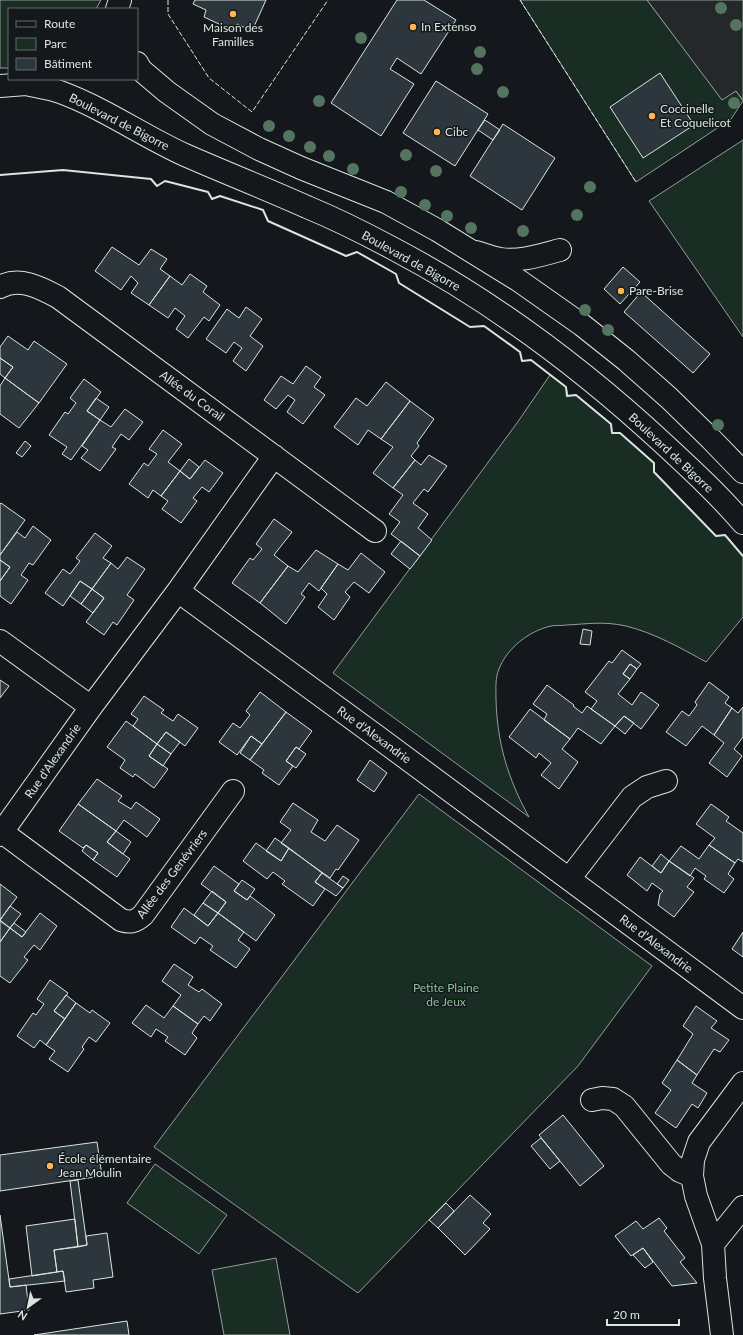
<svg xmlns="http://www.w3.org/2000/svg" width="743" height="1335" viewBox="0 0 743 1335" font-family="Lato,sans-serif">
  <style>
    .green { fill: #1a2d24; stroke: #939e99 }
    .parking { fill: #24282b; stroke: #939e99 }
    .building { fill: #2c363c; stroke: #d8e6dc }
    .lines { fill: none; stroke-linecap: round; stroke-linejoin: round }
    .minor-casing { stroke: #d8e6dc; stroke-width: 24 }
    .major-casing { stroke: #d8e6dc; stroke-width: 24 }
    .minor { stroke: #14181c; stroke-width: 22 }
    .major { stroke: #14181c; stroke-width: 22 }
    .fence { stroke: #d8e6dc; stroke-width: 1; stroke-dasharray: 5 2; stroke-linecap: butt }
    .wall { stroke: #d8e6dc; stroke-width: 2 }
    .tree { fill: #55745f }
    .poi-dot { fill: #ffb74d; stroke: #14181c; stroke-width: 1.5 }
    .labels { text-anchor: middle; stroke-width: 3; stroke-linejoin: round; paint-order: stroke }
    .poi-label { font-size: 12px; fill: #d8e6dc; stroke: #14181c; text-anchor: start }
    .street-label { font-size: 12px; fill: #d8e6dc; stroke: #14181c }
    .park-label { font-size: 12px; fill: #8ac095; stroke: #14181c }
  </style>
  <rect width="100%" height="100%" fill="#14181c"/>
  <path class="green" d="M 0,0 L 101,0 L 96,9 L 9,9 L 9,68 L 0,68 Z
    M 520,0 L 647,0 L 722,99 L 736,91 L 743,101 L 731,119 L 636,182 Z
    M 743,140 L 743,337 L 649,201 Z
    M 550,375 L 566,387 L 568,396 L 576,395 L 611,424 L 612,433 L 620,433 L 654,463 L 654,472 L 716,536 L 725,535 L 743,556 L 743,617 L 706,662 C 681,648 654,633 626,626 C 603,621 588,624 566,625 C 561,626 556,625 551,626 C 529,631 507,648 499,669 C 495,678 496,689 496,699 C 497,743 508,779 529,817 L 333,673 L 517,423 Z
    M 419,794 L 652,966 L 578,1066 L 358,1293 L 154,1147 Z
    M 155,1164 L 227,1215 L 199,1254 L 127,1203 Z
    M 276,1258 L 290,1335 L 224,1335 L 212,1270 Z"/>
  <path class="parking" d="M 647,0 L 743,0 L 743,100 L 736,91 L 722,100 Z"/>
  <path class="building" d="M 195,0 L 266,0 L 252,31 L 237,24 L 234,31 L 204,17 L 206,10 L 193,4 Z
    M 397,0 L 424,0 L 456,20 L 421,74 L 397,58 L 390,69 L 414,84 L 381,136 L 331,103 Z
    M 660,73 L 694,125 L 643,158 L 610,107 Z
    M 436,81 L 488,114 L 455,166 L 403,133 Z
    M 485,120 L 500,130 L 493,140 L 478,130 Z
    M 503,124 L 555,158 L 522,210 L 470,176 Z
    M 112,247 L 139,265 L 151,249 L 167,259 L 160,269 L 170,276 L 149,305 L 131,293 L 138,283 L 131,276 L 121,290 L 95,271 Z
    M 623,267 L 640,282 L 620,304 L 604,289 Z
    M 190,274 L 207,286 L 203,292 L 220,305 L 209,321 L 204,317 L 188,338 L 176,329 L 185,316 L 175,308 L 168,318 L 149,305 L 170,276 L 182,285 Z
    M 641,292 L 710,354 L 693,373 L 624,312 Z
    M 246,307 L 262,319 L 250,336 L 263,346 L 246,371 L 233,361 L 242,348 L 234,342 L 226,353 L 206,339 L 227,309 L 239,318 Z
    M 8,336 L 28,350 L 34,341 L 67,364 L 39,403 L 5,378 L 13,367 L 0,358 L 0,347 Z
    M 0,358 L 13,367 L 5,378 L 0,374 Z
    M 306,366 L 321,377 L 314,387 L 325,395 L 303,424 L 287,412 L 295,400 L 288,395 L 276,409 L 264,400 L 281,376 L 293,384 Z
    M 5,378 L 39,403 L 19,428 L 0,414 L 0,386 Z
    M 84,379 L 101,392 L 87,411 L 100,420 L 71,460 L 62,454 L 67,447 L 49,435 L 65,412 L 68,414 L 76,403 L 70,398 Z
    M 386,382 L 410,401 L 381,439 L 368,430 L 358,445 L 334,427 L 356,398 L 367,406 Z
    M 96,398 L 109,407 L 100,420 L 87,411 Z
    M 410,401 L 434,419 L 417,443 L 419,446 L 411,456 L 415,460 L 393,488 L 373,473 L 393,447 L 381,439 Z
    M 125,409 L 143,422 L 129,440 L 121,434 L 112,447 L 116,449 L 100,471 L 81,458 L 88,450 L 82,446 L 100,420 L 111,427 Z
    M 163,430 L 182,444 L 168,462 L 180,471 L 161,496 L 153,490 L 148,498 L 129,484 L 144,463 L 148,466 L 157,454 L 149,449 Z
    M 25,441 L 31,446 L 22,457 L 16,453 Z
    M 429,455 L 447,466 L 428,492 L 424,489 L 413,503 L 428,514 L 418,528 L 432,540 L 420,556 L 391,534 L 400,522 L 389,514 L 403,495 L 393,488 L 415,460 L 421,465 Z
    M 189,459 L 199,467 L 190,479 L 180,471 Z
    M 205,460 L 223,473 L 209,492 L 202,487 L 193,498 L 197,501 L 181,523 L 162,509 L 168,501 L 161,496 L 180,471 L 190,479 Z
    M 1,503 L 25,520 L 0,555 L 0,504 Z
    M 274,519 L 292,532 L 274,555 L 288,566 L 260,603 L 232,583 L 250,558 L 253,560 L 262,549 L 256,544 Z
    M 33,526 L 51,540 L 33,565 L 29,563 L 21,575 L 28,580 L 11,604 L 0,596 L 0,581 L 10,567 L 0,560 L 0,555 L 17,532 L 25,538 Z
    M 95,533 L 112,546 L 103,558 L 111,563 L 92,589 L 80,581 L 63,606 L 45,593 L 63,569 L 70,574 L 80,561 L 76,558 Z
    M 401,541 L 420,556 L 410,569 L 391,554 Z
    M 316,550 L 338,564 L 319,591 L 309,583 L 301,594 L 305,597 L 286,624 L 260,603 L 288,566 L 298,572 Z
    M 361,553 L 385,572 L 369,593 L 354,582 L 345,592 L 350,597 L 334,620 L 318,607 L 327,594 L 321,588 L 338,564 L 348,570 Z
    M 127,557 L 145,569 L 127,595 L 134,600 L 117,625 L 113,622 L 104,635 L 86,622 L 104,598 L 92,589 L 111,563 L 118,569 Z
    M 0,560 L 10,567 L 0,581 Z
    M 80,581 L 92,589 L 81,604 L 70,596 Z
    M 92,589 L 104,598 L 93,613 L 81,604 Z
    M 583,629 L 592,631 L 590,645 L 580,644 Z
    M 622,650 L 641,664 L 637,669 L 630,664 L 623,674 L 630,679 L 618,694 L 632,705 L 641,692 L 659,705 L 641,729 L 624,716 L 615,726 L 591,709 L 597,701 L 585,692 L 609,661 L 612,663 Z
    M 630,664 L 637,669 L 630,679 L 623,674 Z
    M 0,680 L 9,686 L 0,698 Z
    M 709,682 L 729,697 L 725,703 L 732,708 L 714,735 L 702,726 L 686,746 L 666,732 L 682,711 L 689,716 L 697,705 L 695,702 Z
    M 547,685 L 574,705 L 573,706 L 582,713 L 587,706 L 615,726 L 601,744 L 578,728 L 570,739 L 544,720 L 547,714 L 533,704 Z
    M 260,692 L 286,712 L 262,744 L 251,736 L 237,755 L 219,742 L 233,723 L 240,728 L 250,715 L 246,711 Z
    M 144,696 L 164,710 L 161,713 L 173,721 L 178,714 L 198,728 L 185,746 L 166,732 L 157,744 L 133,726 L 138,719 L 131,714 Z
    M 743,707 L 743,737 L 734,749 L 742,756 L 727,777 L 709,763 L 724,743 L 714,735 L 732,708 L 738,713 Z
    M 530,709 L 570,739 L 562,749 L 578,762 L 559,789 L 541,775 L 551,763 L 539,753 L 536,758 L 509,737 Z
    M 286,712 L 312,731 L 299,749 L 296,747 L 286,761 L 293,766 L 279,785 L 262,773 L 264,770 L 250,760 Z
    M 624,716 L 634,723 L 625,734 L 615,726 Z
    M 126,721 L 157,744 L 149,756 L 168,769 L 154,788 L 135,774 L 133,777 L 120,768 L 125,760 L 107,747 Z
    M 166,732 L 180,742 L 171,754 L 157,744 Z
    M 251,736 L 262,744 L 250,760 L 240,753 Z
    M 157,744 L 171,754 L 163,766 L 149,756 Z
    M 296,747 L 306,754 L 296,768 L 286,761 Z
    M 370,760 L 387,773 L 374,792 L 357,780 Z
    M 97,779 L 122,796 L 118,801 L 131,809 L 136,802 L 160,819 L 147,837 L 124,820 L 116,831 L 78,804 Z
    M 293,803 L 318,820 L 311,832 L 325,841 L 337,825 L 359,840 L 338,870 L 336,869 L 330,878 L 281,843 L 291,830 L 280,822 Z
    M 78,804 L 116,831 L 107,842 L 130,859 L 117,877 L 93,860 L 98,853 L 86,845 L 83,848 L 59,831 Z
    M 711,804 L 729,817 L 726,821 L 743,833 L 743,862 L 738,859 L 735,863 L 709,845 L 715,838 L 696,824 Z
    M 116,831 L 131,842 L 123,854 L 107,842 Z
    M 275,838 L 289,848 L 281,861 L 266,851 Z
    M 256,843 L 281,861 L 289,848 L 322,873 L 315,882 L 325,889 L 313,906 L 282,884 L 285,881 L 273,872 L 267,879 L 243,861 Z
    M 86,845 L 98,853 L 93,860 L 82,851 Z
    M 709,845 L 735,863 L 728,874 L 734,879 L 724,893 L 704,879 L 706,876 L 695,868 L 690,876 L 669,861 L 681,846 L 699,859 Z
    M 661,854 L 669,861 L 661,873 L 652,866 Z
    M 640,857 L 661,873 L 669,861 L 694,878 L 687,887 L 694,892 L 674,917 L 658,905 L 660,894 L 663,891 L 652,883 L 647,891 L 627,875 Z
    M 214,866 L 239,884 L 234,891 L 247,900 L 250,896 L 275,915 L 256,941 L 218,913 L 226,902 L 201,884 Z
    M 322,873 L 343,888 L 336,896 L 315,882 Z
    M 343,876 L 349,880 L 343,888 L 337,884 Z
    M 242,880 L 255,889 L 247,900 L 234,891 Z
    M 0,884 L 17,897 L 0,920 Z
    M 212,891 L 226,902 L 218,913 L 203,903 Z
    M 203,903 L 218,913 L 208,926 L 194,915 Z
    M 10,906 L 21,914 L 10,928 L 0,920 Z
    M 184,908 L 208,926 L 218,913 L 244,932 L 238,940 L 250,949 L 236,968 L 210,950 L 213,946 L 200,937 L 195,944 L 171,927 Z
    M 40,913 L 57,926 L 40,950 L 34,945 L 24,957 L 28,960 L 10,983 L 0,976 L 0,942 L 10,928 L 22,937 Z
    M 0,921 L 10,928 L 0,942 Z
    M 14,923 L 26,932 L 22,937 L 10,928 Z
    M 743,932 L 743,957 L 732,949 Z
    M 174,964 L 193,977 L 188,985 L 199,992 L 202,989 L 222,1004 L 210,1021 L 204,1016 L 198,1024 L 173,1006 L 181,995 L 162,981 Z
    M 50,980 L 68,993 L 54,1011 L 65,1019 L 46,1045 L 40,1040 L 34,1048 L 17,1036 L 33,1013 L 36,1015 L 44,1004 L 37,999 Z
    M 66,995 L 76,1003 L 65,1019 L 54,1011 Z
    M 76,1003 L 90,1013 L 92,1010 L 110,1023 L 96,1042 L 89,1037 L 82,1047 L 84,1049 L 68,1072 L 49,1059 L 55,1051 L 46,1045 Z
    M 146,1005 L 164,1018 L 173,1006 L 198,1024 L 192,1033 L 197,1038 L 185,1055 L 165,1041 L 168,1037 L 156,1029 L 151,1037 L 132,1023 Z
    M 696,1006 L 717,1021 L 711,1028 L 729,1040 L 720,1052 L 714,1049 L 697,1075 L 677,1060 L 693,1034 L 683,1026 Z
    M 677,1060 L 697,1075 L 692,1083 L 707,1093 L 698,1108 L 692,1104 L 676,1128 L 655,1113 L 671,1090 L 662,1083 Z
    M 563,1115 L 604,1166 L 580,1186 L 539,1135 Z
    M 541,1138 L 560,1161 L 550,1169 L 531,1146 Z
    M 97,1142 L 102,1176 L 0,1191 L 0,1155 Z
    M 78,1180 L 87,1245 L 78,1247 L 70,1181 Z
    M 470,1195 L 491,1214 L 483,1223 L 490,1229 L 465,1255 L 438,1228 Z
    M 446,1203 L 454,1211 L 438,1228 L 429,1220 Z
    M 0,1215 L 10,1287 L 26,1285 L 29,1310 L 0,1314 Z
    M 659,1218 L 667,1228 L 664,1231 L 685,1258 L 680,1262 L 697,1283 L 672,1286 L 643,1248 L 631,1256 L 615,1236 L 636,1221 L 643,1229 Z
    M 75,1219 L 78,1247 L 54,1250 L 57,1272 L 32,1276 L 26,1226 Z
    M 107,1233 L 113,1277 L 93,1280 L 94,1288 L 66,1292 L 63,1271 L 57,1272 L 54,1250 L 87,1245 L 86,1236 Z
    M 643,1248 L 653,1262 L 645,1268 L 633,1255 Z
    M 63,1271 L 65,1281 L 10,1287 L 9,1279 Z
    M 127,1321 L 129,1335 L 34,1335 Z"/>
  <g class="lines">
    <defs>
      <path id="minor" d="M 476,252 C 483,254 492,258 500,259 C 520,262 541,255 560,250
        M 0,287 C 19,276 41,288 58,297 L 375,531
        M 178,591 L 379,738 L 743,1008
        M 0,641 L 91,707
        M 2,832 L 121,920 C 130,923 135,922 143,915 L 233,791
        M 0,835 L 91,707 L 178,591 L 274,456
        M 569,879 L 632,797 L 647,787 L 666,781
        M 592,1100 L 602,1098 L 613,1099 L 624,1106 L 671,1164 L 680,1171 L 692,1176
        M 713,1244 L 743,1207
        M 722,1335 L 715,1278 L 713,1244 L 696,1196 L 692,1176 L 693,1160 L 699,1142 L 743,1083"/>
      <path id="major" d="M 117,9 L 120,0
        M 137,63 L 141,70 L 167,92 L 212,124 L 259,149 L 301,168 L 386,202 L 437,230 L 518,280 L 582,325 L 626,360 L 669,398 L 711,439 L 743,472
        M 26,84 C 37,87 49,88 60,92 C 104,108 143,136 185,155 C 226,173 267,189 307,207 C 336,219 364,233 392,248 C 491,300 583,369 665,445 C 692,470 719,495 743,523
        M 0,86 L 26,84 L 40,80"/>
    </defs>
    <use href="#minor" class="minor-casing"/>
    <use href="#major" class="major-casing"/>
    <use href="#minor" class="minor"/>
    <use href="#major" class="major"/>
    <path class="fence" d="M 168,0 L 168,14 L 209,78 L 252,112 L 328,0
      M 520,0 L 636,182"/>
    <path class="wall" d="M 0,175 L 63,170 L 151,179 L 157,186 L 165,181 L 208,192 L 212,199 L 220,196 L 263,210 L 268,221 L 346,256 L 357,252 L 396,274 L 399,283 L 470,327 L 484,326 L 520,352 L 522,361 L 531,360 L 566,387 L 567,396 L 576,395 L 611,424 L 612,433 L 620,433 L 654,463 L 654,472 L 716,536 L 725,535 L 743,556"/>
  </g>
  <g class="tree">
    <circle cx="721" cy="8" r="6"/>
    <circle cx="736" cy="25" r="6"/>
    <circle cx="361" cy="38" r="6"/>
    <circle cx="480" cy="52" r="6"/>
    <circle cx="477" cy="69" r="6"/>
    <circle cx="503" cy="92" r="6"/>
    <circle cx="319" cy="101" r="6"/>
    <circle cx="734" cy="103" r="6"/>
    <circle cx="269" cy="126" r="6"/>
    <circle cx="289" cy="136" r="6"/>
    <circle cx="310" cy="147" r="6"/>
    <circle cx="406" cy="155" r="6"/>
    <circle cx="329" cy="156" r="6"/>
    <circle cx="353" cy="169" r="6"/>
    <circle cx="436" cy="171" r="6"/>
    <circle cx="590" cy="187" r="6"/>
    <circle cx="401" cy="192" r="6"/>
    <circle cx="425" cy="205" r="6"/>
    <circle cx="577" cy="215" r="6"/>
    <circle cx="447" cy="216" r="6"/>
    <circle cx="471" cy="228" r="6"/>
    <circle cx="523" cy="231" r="6"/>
    <circle cx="585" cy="310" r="6"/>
    <circle cx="608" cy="330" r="6"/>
    <circle cx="718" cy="425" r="6"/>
  </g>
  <g class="poi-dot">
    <circle cx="233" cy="14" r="4"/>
    <circle cx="413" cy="27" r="4"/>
    <circle cx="652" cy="116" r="4"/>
    <circle cx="437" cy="132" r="4"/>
    <circle cx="621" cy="291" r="4"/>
    <circle cx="50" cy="1166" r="4"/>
  </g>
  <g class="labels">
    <g class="poi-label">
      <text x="421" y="31">In Extenso</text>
      <text x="233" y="32" text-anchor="middle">Maison des<tspan x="233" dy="14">Familles</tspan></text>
      <text x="660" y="113">Coccinelle<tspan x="660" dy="14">Et Coquelicot</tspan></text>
      <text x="445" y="136">Cibc</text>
      <text x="629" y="295">Pare-Brise</text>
      <text x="58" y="1163">École élémentaire<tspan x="58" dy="14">Jean Moulin</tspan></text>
    </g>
    <g class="street-label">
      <text transform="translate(119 122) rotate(27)" y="4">Boulevard de Bigorre</text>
      <text transform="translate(411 261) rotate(29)" y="4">Boulevard de Bigorre</text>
      <text transform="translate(192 396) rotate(36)" y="4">Allée du Corail</text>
      <text transform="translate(671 453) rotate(43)" y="4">Boulevard de Bigorre</text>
      <text transform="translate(374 735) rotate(36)" y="4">Rue d'Alexandrie</text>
      <text transform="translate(53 761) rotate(-55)" y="4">Rue d'Alexandrie</text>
      <text transform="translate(172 874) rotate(-53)" y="4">Allée des Genévriers</text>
      <text transform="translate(656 944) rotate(37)" y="4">Rue d'Alexandrie</text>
    </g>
    <g class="park-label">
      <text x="446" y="992">Petite Plaine<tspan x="446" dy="14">de Jeux</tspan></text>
    </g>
  </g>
  <rect x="8" y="8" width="130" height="72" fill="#14181c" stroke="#626a69"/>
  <rect x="16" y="21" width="20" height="6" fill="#14181c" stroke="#626a69"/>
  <text x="44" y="28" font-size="12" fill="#d8e6dc">Route</text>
  <rect x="16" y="38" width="20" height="12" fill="#1a2d24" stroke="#626a69"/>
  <text x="44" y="48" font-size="12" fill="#d8e6dc">Parc</text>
  <rect x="16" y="58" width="20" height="12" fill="#2c363c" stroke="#626a69"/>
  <text x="44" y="68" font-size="12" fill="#d8e6dc">Bâtiment</text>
  <g transform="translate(28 1307) rotate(213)" stroke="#14181c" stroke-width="3" paint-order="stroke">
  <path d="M0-3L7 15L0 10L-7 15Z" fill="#d8e6dc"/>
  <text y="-6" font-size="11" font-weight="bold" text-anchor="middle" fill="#d8e6dc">N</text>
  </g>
  <path d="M607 1319v6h72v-6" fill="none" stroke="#d8e6dc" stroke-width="2"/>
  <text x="613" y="1319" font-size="12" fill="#d8e6dc" stroke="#14181c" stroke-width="3" paint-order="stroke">20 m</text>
</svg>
